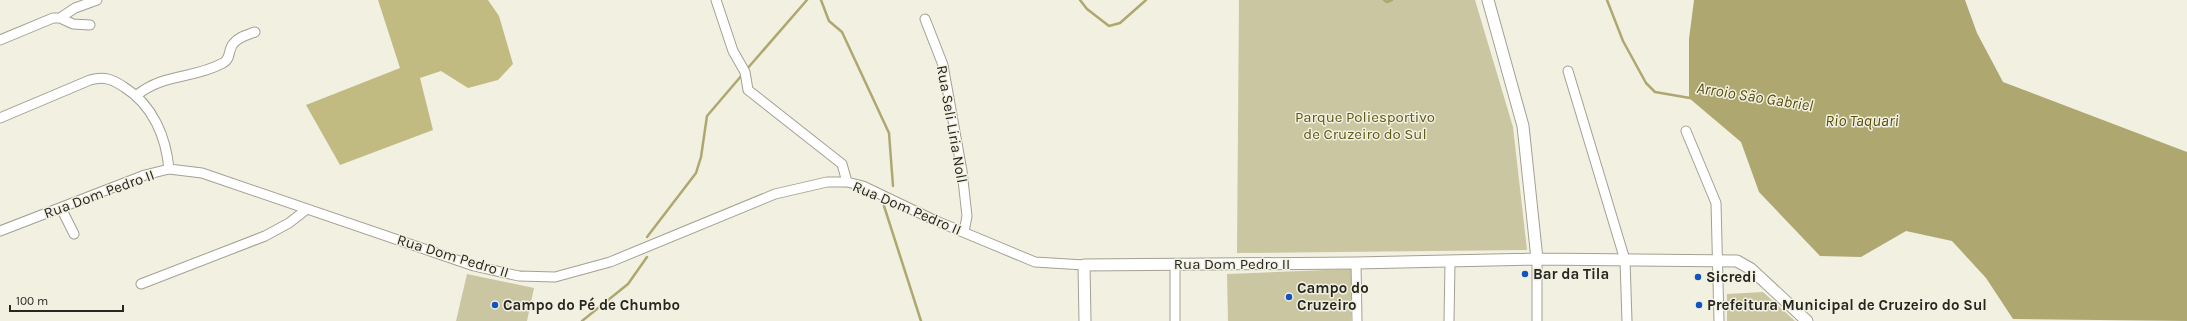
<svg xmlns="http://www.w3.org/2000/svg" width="2187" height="321" viewBox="0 0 2187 321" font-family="Karla,sans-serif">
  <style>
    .green { fill: #cac6a1 }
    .forest { fill: #c1bb82 }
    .water { fill: #aea870 }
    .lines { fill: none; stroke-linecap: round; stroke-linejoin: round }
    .stream { stroke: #aea870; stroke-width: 2.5 }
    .minor-casing { stroke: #a2a193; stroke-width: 11 }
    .major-casing { stroke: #a2a193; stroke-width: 13 }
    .minor { stroke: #fff; stroke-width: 9 }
    .major { stroke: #fff; stroke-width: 11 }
    .poi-dot { fill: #1154bf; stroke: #f2f0e1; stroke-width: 1.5 }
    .labels { text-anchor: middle; stroke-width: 3; stroke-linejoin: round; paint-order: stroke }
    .park-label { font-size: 15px; fill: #605817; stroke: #f2f0e1 }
    .street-label { font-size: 15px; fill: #272721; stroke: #f2f0e1 }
    .poi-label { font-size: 15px; font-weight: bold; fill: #272721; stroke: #f2f0e1; text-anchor: start }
    .water-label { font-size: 16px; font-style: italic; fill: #58500a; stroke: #f2f0e1 }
  </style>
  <rect width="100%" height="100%" fill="#f2f0e1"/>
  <path class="green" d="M 1239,0 L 1475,0 L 1513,127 L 1527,250 L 1237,253 Z
    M 1351,269 L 1351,321 L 1228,321 L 1227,274 Z
    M 467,274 L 534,288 L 527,321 L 456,321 Z
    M 1763,292 L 1795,321 L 1727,321 L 1727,294 Z"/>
  <path class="forest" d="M 378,0 L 488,0 L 499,16 L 513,64 L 498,80 L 468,88 L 441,71 L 420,78 L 433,130 L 340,165 L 306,105 L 400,68 Z"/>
  <path class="water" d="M 1694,0 L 1965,0 L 1977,33 L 2003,82 L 2187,152 L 2187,321 L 2013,319 L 1986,278 L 1952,241 L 1906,231 L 1861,257 L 1820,256 L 1759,192 L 1741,142 L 1689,98 L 1689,39 Z"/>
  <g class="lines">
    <path class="stream" d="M 821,0 L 829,21 L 842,32 L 889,133 L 893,186
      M 1080,0 L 1087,9 L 1109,26 L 1120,23 L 1146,0
      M 1384,0 L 1387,2 L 1392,0
      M 1607,0 L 1623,41 L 1646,83 L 1655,92 L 1690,98
      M 747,69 L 807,0
      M 884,206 L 921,321
      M 647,237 L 696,173 L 701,157 L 707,116 L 742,75
      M 582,321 L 628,284 L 647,257"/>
    <defs>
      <path id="minor" d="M 716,0 L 733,51 L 745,72 L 748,90 L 842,164 L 847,182
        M 60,18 L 75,8 L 97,0
        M 925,19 L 943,65 L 962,171 L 967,216 L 964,232
        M 0,40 L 53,18 L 60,18 L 73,24 L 90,25
        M 1568,71 L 1625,260 L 1627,321
        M 137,95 C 164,73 194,79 223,63 C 231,59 228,50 233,44 C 238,37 247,35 255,32
        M 0,118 L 90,80 C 104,76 112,79 124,87 C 153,105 166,137 169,169
        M 1686,131 L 1716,203 L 1719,321
        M 61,208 L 74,234
        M 0,231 L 145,175 L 169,169 L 202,173 L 474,266 L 519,276 L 555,277 L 610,262 L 775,194 L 827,182 L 847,182 L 863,186 L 934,220 L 1035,262 L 1084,265
        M 1537,259 L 1537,321
        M 1356,263 L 1357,321
        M 1175,265 L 1175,321
        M 141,284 L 265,236 L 289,223 L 307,209
        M 1449,321 L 1450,262"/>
      <path id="major" d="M 1488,0 L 1523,126 L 1537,259
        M 1085,321 L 1084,265 L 1356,263 L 1537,259 L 1737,261 L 1751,269 L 1807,321"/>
    </defs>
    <use href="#minor" class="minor-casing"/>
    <use href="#major" class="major-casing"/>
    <use href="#minor" class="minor"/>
    <use href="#major" class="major"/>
  </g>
  <g class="poi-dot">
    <circle cx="1525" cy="274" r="4"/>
    <circle cx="1698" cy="277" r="4"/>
    <circle cx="1289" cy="297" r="4"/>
    <circle cx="495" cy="305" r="4"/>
    <circle cx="1699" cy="305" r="4"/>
  </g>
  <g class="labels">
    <g class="park-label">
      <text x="1365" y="122">Parque Poliesportivo<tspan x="1365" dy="17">de Cruzeiro do Sul</tspan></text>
    </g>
    <g class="street-label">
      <text transform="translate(952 124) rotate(80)" y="5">Rua Seli Liria Noll</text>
      <text transform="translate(99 194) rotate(-20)" y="5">Rua Dom Pedro II</text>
      <text transform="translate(907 208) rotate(23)" y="5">Rua Dom Pedro II</text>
      <text transform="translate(453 256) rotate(17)" y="5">Rua Dom Pedro II</text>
      <text x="1232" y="269">Rua Dom Pedro II</text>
    </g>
    <g class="poi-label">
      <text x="1533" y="279">Bar da Tila</text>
      <text x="1706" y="282">Sicredi</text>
      <text x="1297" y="293">Campo do<tspan x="1297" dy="17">Cruzeiro</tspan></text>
      <text x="503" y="310">Campo do Pé de Chumbo</text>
      <text x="1707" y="310">Prefeitura Municipal de Cruzeiro do Sul</text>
    </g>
    <g class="water-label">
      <text transform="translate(1755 96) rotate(9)" y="6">Arroio São Gabriel</text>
      <text x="1862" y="126">Rio Taquari</text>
    </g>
  </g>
  <path d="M10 305v6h113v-6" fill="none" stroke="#272721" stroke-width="2"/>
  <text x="16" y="305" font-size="12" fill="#272721" stroke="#f2f0e1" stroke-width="3" paint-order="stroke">100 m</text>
</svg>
